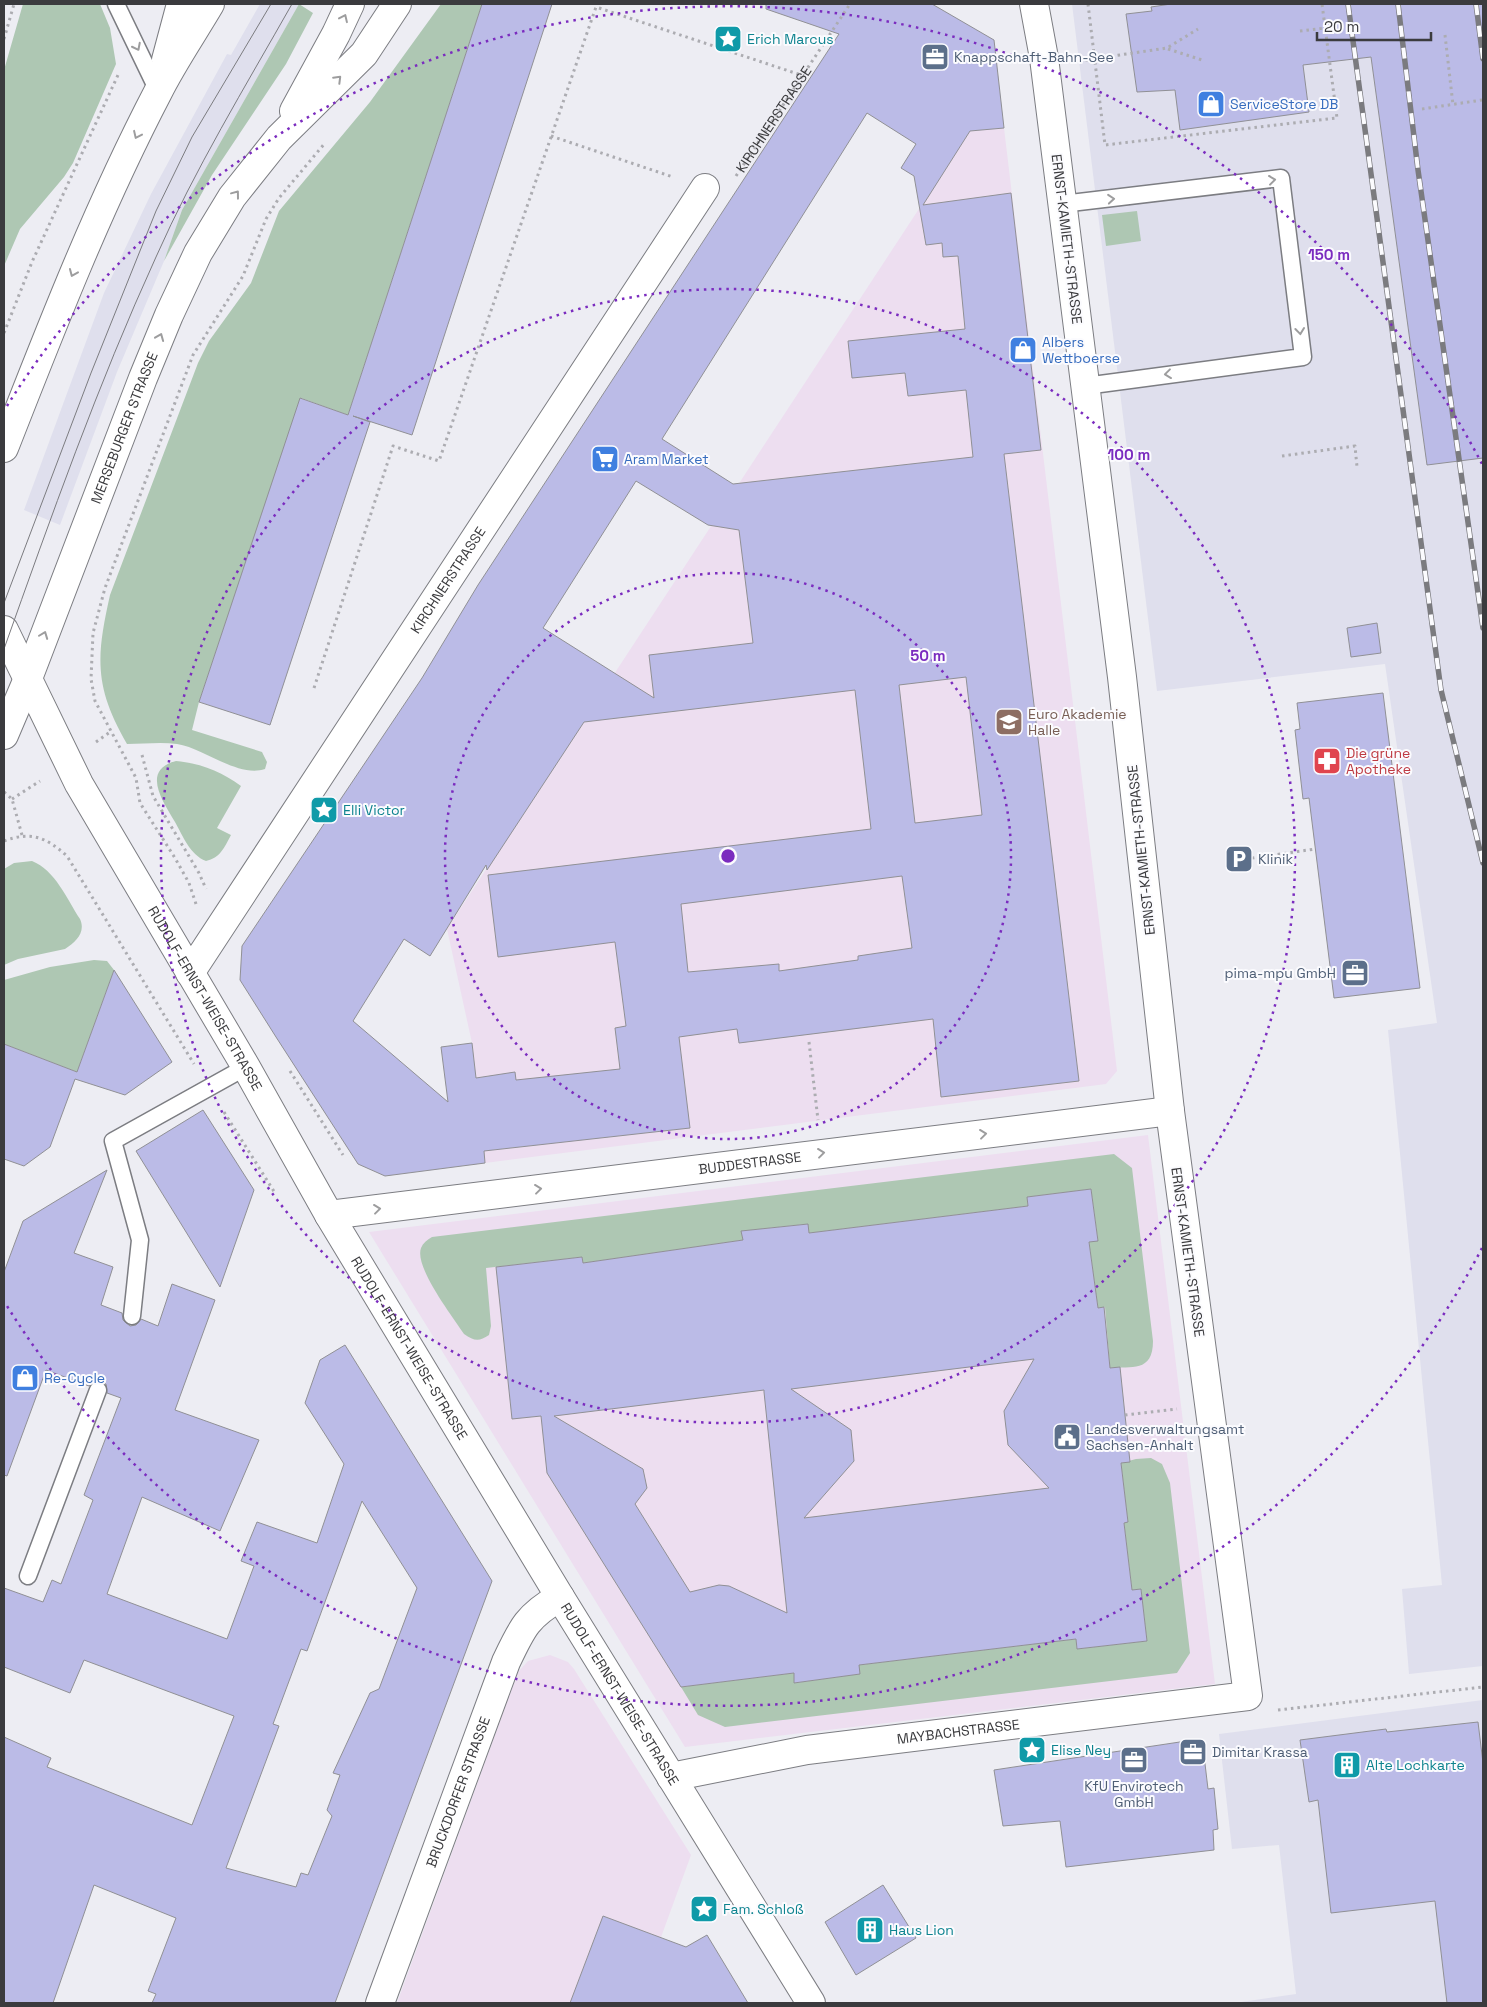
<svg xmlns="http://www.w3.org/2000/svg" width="1487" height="2007" viewBox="0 0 1487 2007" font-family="'Space Grotesk',sans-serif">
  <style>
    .commercial { fill: #eddef0 }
    .built { fill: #dfdfed }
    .green { fill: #aec7b3 }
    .building { fill: #bbbbe7; stroke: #909095; fill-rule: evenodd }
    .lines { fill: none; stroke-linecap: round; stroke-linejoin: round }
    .service-casing { stroke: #7c7d82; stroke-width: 19 }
    .minor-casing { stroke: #7c7d82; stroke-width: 30 }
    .secondary-casing { stroke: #7c7d82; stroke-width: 30 }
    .primary-casing { stroke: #7c7d82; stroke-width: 30 }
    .path { stroke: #acacb1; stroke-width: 3; stroke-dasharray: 2.5 4; stroke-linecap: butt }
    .service { stroke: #fff; stroke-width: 16 }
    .minor { stroke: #fff; stroke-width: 28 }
    .secondary { stroke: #fff; stroke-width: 28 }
    .primary { stroke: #fff; stroke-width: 28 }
    .tram { stroke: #7b7b7f; stroke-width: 1 }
    .rail-casing { stroke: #7b7b7f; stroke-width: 5.5 }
    .rail { stroke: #fbfbfe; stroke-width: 4; stroke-dasharray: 11; stroke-linecap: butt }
    .oneway { stroke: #9d9d9e }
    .ring { fill: none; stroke: #7b2cbf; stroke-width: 2.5; stroke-dasharray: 2.5 5 }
    .labels { text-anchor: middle; stroke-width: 4; stroke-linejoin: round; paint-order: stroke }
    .culture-label { font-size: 14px; fill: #0d838f; stroke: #fbfbfe; text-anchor: start }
    .service-label { font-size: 14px; fill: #4e5e75; stroke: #fbfbfe; text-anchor: start }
    .shop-label { font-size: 14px; fill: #366cbe; stroke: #fbfbfe; text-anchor: start }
    .street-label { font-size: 14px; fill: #3b3b3e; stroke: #fbfbfe }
    .education-label { font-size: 14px; fill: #785e54; stroke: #fbfbfe; text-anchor: start }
    .health-label { font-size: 14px; fill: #be3a42; stroke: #fbfbfe; text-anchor: start }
    .centre { fill: #7b2cbf; stroke: #fbfbfe; stroke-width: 2.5 }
    .ring-label { font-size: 15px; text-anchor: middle; font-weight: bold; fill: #7b2cbf; stroke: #fbfbfe; stroke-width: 4; stroke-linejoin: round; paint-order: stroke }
  </style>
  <rect width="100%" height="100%" fill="#ededf3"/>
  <path class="commercial" d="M 1004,128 L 1117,1071 L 1106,1084 L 485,1163 L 472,1043 L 447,929 L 970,131 Z
    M 1148,1135 L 1215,1684 L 685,1747 L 369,1232 Z
    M 550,1655 L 568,1662 L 574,1669 L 691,1855 L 637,2003 L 397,2003 L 518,1672 L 528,1661 Z"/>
  <path class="built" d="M 260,4 L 299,4 L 182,210 L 164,261 L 117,372 L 60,525 L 24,510 L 104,293 L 151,194 L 227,54 L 231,55 Z
    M 1072,4 L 1483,4 L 1483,1666 L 1409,1674 L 1402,1589 L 1442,1585 L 1388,1030 L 1437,1023 L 1385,664 L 1157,691 Z
    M 1483,1700 L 1483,2003 L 1234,2003 L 1296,1994 L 1279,1845 L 1232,1849 L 1219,1734 Z"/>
  <path class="green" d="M 23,4 L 100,4 L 110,28 L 116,64 L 73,163 L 64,177 L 20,229 L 4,266 L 4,70 Z
    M 299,4 L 313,13 L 286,64 L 212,175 L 164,261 L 182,210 Z
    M 441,4 L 482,4 L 348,415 L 301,398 L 199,702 L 192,730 L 262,752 L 267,762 L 265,769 C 238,778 204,748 177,744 C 161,742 143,744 127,744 C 94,687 96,657 110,595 L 198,363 L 209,341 L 251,283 L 279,211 L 370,102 Z
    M 1137,211 L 1141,241 L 1106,246 L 1102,215 Z
    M 176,761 C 200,763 222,772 241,786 L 217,828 L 231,835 C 224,848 220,858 206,861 C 190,855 183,836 175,822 C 164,803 140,770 176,761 Z
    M 32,861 C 55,870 67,899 80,919 C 86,932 76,942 65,949 L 18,959 L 4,965 L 4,869 L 14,863 Z
    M 94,960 L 107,961 L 114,970 L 77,1072 L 4,1044 L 4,980 L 50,967 Z
    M 1114,1154 L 1132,1168 L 1153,1341 C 1153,1373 1131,1366 1110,1368 L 1105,1307 L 1098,1308 L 1089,1242 L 1098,1240 L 1091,1189 L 1027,1197 L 1028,1206 L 809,1233 L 807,1224 L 742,1231 L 743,1240 L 583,1263 L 582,1257 L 486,1268 L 491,1326 L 489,1335 C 479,1342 474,1341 464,1334 C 453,1317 414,1267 421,1248 C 423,1243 427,1240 432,1237 Z
    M 1151,1458 L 1162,1464 L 1170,1483 L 1190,1653 L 1177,1673 L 725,1727 L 698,1715 L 681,1687 L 794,1673 L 795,1683 L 859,1674 L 859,1665 L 1076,1639 L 1077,1649 L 1147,1641 L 1141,1589 L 1132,1590 L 1124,1523 L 1128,1522 L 1121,1463 L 1136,1459 Z"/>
  <path class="building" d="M 482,4 L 552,4 L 412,435 L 353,416 L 370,422 L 270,725 L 199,702 L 300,398 L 348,415 Z
    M 766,4 L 932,4 L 994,40 L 1004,128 L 970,131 L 923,205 L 1011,193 L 1041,450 L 1004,454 L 1079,1081 L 941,1097 L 933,1019 L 739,1043 L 737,1029 L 679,1037 L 690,1128 L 484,1151 L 485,1163 L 385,1176 L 358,1164 L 276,1037 L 240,980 L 242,946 L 422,678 L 478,585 L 839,34 L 766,9 ZM 867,113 L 916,144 L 901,168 L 914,176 L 926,245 L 942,243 L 943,257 L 958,256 L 965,329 L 848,341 L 852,378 L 905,373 L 908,396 L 966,390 L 973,457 L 733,484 L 662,439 ZM 636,481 L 708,525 L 739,530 L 753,643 L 649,655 L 654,698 L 543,628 ZM 966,677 L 982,815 L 915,823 L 899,685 ZM 855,690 L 871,829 L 488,875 L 498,957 L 615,942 L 626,1026 L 615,1028 L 620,1069 L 516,1080 L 515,1072 L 476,1078 L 472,1043 L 441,1047 L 448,1102 L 353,1021 L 404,939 L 430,956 L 486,865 L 487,870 L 584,722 ZM 902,876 L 912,948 L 858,956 L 858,960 L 779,971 L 779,964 L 688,972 L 681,904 Z
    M 1171,4 L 1483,4 L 1483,458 L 1427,465 L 1371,57 L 1303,65 L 1309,112 L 1180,130 L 1175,90 L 1137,92 L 1126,14 L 1152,11 L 1151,7 Z
    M 1377,623 L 1381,653 L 1351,657 L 1347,628 Z
    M 1383,693 L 1420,988 L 1334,998 L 1309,798 L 1303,799 L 1295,730 L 1300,729 L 1297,703 Z
    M 114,970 L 172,1062 L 125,1095 L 75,1079 L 50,1147 L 24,1166 L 4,1159 L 4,1044 L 77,1072 Z
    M 203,1110 L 254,1190 L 220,1287 L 136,1151 Z
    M 107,1170 L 74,1253 L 113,1267 L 101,1305 L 122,1313 L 123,1320 L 130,1326 L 136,1325 L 141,1319 L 158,1326 L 172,1284 L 215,1300 L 175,1410 L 259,1440 L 220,1531 L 142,1497 L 107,1594 L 227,1639 L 254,1566 L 241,1561 L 257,1522 L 317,1543 L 344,1464 L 305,1403 L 320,1360 L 345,1345 L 492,1581 L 335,2003 L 152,2003 L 156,1994 L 148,1991 L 176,1918 L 94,1885 L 53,2003 L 4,2003 L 4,1737 L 51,1758 L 47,1767 L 192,1825 L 234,1716 L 84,1660 L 70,1693 L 4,1667 L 4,1588 L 43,1602 L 52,1580 L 61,1584 L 93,1500 L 84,1495 L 121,1398 L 107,1393 L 106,1384 L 101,1381 L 92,1382 L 89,1386 L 46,1370 L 7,1476 L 4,1475 L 4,1272 L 23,1221 ZM 362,1501 L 417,1588 L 379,1689 L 370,1693 L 333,1773 L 340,1775 L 327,1810 L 332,1816 L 308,1875 L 301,1873 L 296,1887 L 226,1868 L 279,1726 L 273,1724 L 301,1649 L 307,1651 Z
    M 1091,1189 L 1098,1241 L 1089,1242 L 1098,1308 L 1104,1307 L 1110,1368 L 1120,1367 L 1125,1415 L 1130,1462 L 1121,1463 L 1128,1522 L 1124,1523 L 1132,1590 L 1141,1589 L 1147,1641 L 1077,1649 L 1076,1639 L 859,1665 L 860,1674 L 794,1683 L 794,1673 L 681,1687 L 547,1473 L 541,1416 L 512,1419 L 496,1267 L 582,1257 L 583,1263 L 743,1240 L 741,1231 L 808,1224 L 809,1233 L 1028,1206 L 1027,1197 ZM 1034,1359 L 1004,1411 L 1008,1445 L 1049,1488 L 804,1518 L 854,1461 L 851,1430 L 791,1389 ZM 764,1390 L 764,1392 L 787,1613 L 729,1586 L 719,1585 L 690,1592 L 635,1504 L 647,1488 L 643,1469 L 554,1416 Z
    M 1478,1722 L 1483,1763 L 1483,2003 L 1447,2003 L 1435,1901 L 1331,1913 L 1318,1800 L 1309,1802 L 1300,1740 L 1386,1729 L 1387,1732 Z
    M 1193,1740 L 1203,1747 L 1208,1789 L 1214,1788 L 1218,1829 L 1213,1830 L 1214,1850 L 1066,1867 L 1060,1821 L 1003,1826 L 994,1770 Z
    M 883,1885 L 916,1938 L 856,1975 L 825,1922 Z
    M 603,1916 L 686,1947 L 707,1935 L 748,2003 L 570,2003 Z"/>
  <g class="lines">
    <defs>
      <path id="service" d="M 116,4 L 158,91
        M 1062,204 L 1281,178 L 1303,357 L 1085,386
        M 132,1316 L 140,1240 L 113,1141 L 246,1067
        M 28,1576 L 98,1390"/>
      <g id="minor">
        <path id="s2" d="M 190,973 L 705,188"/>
        <path id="s3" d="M 329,1215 L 1170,1111"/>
        <path id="s4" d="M 671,1777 L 807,1750 L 1248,1696 L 1170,1111 L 1122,677 L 1044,58 L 1034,4"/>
        <path id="s5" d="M 380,2003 L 506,1662 C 522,1628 527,1616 560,1597"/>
      </g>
      <g id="secondary">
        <path id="s6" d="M 4,630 L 79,784 L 246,1067 L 329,1215 L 560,1597 L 811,2003"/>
      </g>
      <g id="primary">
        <path d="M 166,60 L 181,4"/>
        <path d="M 294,111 L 336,34 L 350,4"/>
        <path d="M 4,448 C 51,328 98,207 158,92 C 173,62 193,33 210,4"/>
        <path id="s7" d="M 4,735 L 27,681 L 143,378 L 169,315 L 198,253 L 232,197 L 279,138 L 364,54 L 397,4"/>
      </g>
    </defs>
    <use href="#service" class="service-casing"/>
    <use href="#minor" class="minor-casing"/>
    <use href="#secondary" class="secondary-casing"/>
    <use href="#primary" class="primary-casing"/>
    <g class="path">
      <path d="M 1088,4 L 1105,145 L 1337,118 L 1322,4"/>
      <path d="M 1300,31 L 1325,28"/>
      <path d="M 1445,35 L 1453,105"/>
      <path d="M 4,39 L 14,4"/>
      <path d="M 1168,49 L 1202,60"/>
      <path d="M 1079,61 L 1167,48 L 1198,29"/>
      <path d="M 1422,109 L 1482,100"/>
      <path d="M 551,136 L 673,177"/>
      <path id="s1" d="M 736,176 L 850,4"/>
      <path d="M 4,333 L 32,262 L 118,75"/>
      <path d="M 1282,456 L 1355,446 L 1357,467"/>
      <path d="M 314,688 L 393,446 L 439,461 L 596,7 L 804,76"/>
      <path d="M 96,742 L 110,732"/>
      <path d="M 142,755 L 153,796 L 199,873 L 206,889"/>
      <path d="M 4,792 L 12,799 L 22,835"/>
      <path d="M 12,799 L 40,781"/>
      <path d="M 4,841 C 31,831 46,837 67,856 L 194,1064"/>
      <path d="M 1239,860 L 1315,849"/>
      <path d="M 196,904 L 189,883 L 175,858 L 140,803 L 136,778 L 95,701 L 91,679 L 93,633 L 105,588 L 193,355 L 243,276 L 266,219 L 279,198 L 325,143"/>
      <path d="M 809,1042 L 818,1120"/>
      <path d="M 290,1071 L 343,1155"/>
      <path d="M 224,1112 L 275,1193"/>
      <path d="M 1125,1415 L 1177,1409"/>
      <path d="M 1278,1710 L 1483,1687"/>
    </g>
    <use href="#service" class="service"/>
    <use href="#minor" class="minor"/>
    <use href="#secondary" class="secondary"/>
    <use href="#primary" class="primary"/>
    <path class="tram" d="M 4,603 L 91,373 L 156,211 L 192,137 L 271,4
      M 4,649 C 51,517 98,384 156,257 C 195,169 245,87 292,4"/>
    <defs>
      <path id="rail" d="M 1348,4 L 1441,690 L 1483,863
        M 1398,4 L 1418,170 L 1483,628
        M 1476,4 L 1483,59"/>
    </defs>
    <use href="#rail" class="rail-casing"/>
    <use href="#rail" class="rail"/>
  </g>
  <defs><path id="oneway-chevron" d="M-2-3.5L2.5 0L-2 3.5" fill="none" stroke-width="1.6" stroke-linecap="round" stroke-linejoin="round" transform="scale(1.25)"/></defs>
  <g class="oneway">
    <use href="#oneway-chevron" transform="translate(344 18) rotate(-65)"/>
    <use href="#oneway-chevron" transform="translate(137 47) rotate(63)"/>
    <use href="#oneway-chevron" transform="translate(338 79) rotate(-45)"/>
    <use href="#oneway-chevron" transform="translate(137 135) rotate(115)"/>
    <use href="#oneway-chevron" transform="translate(1272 180) rotate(-7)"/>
    <use href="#oneway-chevron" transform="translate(236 194) rotate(-53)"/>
    <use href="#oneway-chevron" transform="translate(1111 199) rotate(-5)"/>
    <use href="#oneway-chevron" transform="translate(73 273) rotate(113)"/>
    <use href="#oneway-chevron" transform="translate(1300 331) rotate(83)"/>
    <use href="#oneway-chevron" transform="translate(160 337) rotate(-68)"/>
    <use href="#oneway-chevron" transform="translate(1168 374) rotate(173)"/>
    <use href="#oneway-chevron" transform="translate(44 635) rotate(-69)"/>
    <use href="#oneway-chevron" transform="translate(983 1134) rotate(-7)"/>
    <use href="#oneway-chevron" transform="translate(821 1153) rotate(-7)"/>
    <use href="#oneway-chevron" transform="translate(538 1189) rotate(-7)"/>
    <use href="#oneway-chevron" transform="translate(377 1209) rotate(-7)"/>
  </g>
  <g class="ring">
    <circle cx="728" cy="856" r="283"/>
    <circle cx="728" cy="856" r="567"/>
    <path d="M1482 1248A850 850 0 0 1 7 1306M7 406A850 850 0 0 1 1482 464"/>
  </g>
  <defs>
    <symbol id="sight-square" viewBox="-11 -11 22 22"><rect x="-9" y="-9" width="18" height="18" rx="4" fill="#0f9aa8" stroke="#fbfbfe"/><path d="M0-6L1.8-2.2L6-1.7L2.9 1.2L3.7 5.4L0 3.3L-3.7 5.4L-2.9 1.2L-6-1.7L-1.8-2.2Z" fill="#fff"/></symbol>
    <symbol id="office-square" viewBox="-11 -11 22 22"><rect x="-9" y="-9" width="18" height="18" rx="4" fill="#5c6f8a" stroke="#fbfbfe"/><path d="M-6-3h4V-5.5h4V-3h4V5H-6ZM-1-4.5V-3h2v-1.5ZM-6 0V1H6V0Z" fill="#fff"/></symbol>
    <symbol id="shop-square" viewBox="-11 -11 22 22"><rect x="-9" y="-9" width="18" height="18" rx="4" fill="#3f7fe0" stroke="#fbfbfe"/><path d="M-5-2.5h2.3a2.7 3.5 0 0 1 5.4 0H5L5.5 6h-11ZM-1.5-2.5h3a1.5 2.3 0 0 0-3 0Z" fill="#fff"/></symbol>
    <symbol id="supermarket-square" viewBox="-11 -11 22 22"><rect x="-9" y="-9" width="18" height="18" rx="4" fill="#3f7fe0" stroke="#fbfbfe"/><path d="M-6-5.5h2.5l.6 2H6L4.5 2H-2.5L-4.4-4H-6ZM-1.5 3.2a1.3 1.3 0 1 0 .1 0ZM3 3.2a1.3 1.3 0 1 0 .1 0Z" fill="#fff"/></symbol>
    <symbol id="university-square" viewBox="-11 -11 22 22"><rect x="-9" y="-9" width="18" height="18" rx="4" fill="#8d6e63" stroke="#fbfbfe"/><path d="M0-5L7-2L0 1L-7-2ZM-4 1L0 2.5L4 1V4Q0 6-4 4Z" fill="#fff"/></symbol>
    <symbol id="pharmacy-square" viewBox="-11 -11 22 22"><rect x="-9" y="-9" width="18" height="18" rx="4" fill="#e0444e" stroke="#fbfbfe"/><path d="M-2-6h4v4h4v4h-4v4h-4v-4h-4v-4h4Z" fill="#fff"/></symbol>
    <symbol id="parking-square" viewBox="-11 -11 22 22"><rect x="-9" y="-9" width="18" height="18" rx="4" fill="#5c6f8a" stroke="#fbfbfe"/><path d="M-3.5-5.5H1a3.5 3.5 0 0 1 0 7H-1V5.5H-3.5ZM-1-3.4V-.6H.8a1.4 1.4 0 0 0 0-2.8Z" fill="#fff"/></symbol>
    <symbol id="civic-square" viewBox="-11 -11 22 22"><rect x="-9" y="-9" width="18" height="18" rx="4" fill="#5c6f8a" stroke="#fbfbfe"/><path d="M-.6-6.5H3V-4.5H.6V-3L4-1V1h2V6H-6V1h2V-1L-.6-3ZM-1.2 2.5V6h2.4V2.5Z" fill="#fff"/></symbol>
    <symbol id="building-square" viewBox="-11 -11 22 22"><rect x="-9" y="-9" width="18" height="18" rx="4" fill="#0f9aa8" stroke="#fbfbfe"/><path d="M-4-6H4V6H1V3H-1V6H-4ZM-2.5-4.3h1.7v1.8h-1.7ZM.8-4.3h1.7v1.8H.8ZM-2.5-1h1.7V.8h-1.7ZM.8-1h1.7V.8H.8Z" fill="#fff"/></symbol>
  </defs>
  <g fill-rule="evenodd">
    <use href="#sight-square" x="712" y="23" width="32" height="32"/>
    <use href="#office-square" x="919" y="41" width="32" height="32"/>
    <use href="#shop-square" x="1195" y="88" width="32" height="32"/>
    <use href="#shop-square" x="1007" y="334" width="32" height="32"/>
    <use href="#supermarket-square" x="589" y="443" width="32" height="32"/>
    <use href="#university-square" x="993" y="706" width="32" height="32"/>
    <use href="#pharmacy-square" x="1311" y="745" width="32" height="32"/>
    <use href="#sight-square" x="308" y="794" width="32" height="32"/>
    <use href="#parking-square" x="1223" y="843" width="32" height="32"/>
    <use href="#office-square" x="1339" y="957" width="32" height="32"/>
    <use href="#shop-square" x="9" y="1362" width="32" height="32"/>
    <use href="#civic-square" x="1051" y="1421" width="32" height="32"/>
    <use href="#sight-square" x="1016" y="1734" width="32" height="32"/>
    <use href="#office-square" x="1177" y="1736" width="32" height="32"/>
    <use href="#office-square" x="1118" y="1744" width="32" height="32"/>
    <use href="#building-square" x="1331" y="1749" width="32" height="32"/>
    <use href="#sight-square" x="688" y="1893" width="32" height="32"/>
    <use href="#building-square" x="854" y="1914" width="32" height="32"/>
  </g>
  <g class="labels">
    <g class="culture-label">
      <text x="747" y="44">Erich Marcus</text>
      <text x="343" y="815">Elli Victor</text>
      <text x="1051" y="1755">Elise Ney</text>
      <text x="1366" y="1770">Alte Lochkarte</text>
      <text x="723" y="1914">Fam. Schloß</text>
      <text x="889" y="1935">Haus Lion</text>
    </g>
    <g class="service-label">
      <text x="954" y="62">Knappschaft-Bahn-See</text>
      <text x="1258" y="864">Klinik</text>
      <text x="1336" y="978" text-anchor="end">pima-mpu GmbH</text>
      <text x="1086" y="1434">Landesverwaltungsamt<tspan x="1086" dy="16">Sachsen-Anhalt</tspan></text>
      <text x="1212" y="1757">Dimitar Krassa</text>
      <text x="1134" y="1791" text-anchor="middle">KfU Envirotech<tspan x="1134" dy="16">GmbH</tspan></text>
    </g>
    <g class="shop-label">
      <text x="1230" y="109">ServiceStore DB</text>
      <text x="1042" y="347">Albers<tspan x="1042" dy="16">Wettboerse</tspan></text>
      <text x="624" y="464">Aram Market</text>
      <text x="44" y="1383">Re-Cycle</text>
    </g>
    <g class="street-label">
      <text dy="5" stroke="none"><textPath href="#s1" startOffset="68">KIRCHNERSTRASSE</textPath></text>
      <text transform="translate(1067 239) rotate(83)" y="5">ERNST-KAMIETH-STRASSE</text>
      <text dy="5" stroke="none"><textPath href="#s7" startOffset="330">MERSEBURGER STRASSE</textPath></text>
      <text dy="5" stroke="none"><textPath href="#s2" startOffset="470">KIRCHNERSTRASSE</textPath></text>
      <text transform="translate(1141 850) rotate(-96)" y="5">ERNST-KAMIETH-STRASSE</text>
      <text dy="5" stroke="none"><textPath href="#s6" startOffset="420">RUDOLF-ERNST-WEISE-STRASSE</textPath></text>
      <text dy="5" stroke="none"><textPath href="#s3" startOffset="424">BUDDESTRASSE</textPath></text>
      <text transform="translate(1188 1252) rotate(82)" y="5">ERNST-KAMIETH-STRASSE</text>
      <text dy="5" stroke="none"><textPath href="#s6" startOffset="825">RUDOLF-ERNST-WEISE-STRASSE</textPath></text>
      <text dy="5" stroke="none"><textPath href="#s6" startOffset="1230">RUDOLF-ERNST-WEISE-STRASSE</textPath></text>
      <text dy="5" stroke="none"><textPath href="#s4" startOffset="291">MAYBACHSTRASSE</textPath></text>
      <text dy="5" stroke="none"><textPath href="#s5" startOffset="225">BRUCKDORFER STRASSE</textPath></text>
    </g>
    <g class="education-label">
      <text x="1028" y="719">Euro Akademie<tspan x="1028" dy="16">Halle</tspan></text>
    </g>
    <g class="health-label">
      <text x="1346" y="758">Die grüne<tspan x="1346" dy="16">Apotheke</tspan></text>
    </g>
  </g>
  <circle cx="728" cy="856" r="8" class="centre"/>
  <g class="ring-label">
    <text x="1329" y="260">150 m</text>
    <text x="1129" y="460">100 m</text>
    <text x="928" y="661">50 m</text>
  </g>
  <rect width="1487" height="2007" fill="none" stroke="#3b3b3e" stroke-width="10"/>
  <path d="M1317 32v8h114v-8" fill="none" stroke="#3b3b3e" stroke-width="2.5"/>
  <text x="1324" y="32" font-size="15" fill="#3b3b3e" stroke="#fbfbfe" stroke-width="4" paint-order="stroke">20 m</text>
</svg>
